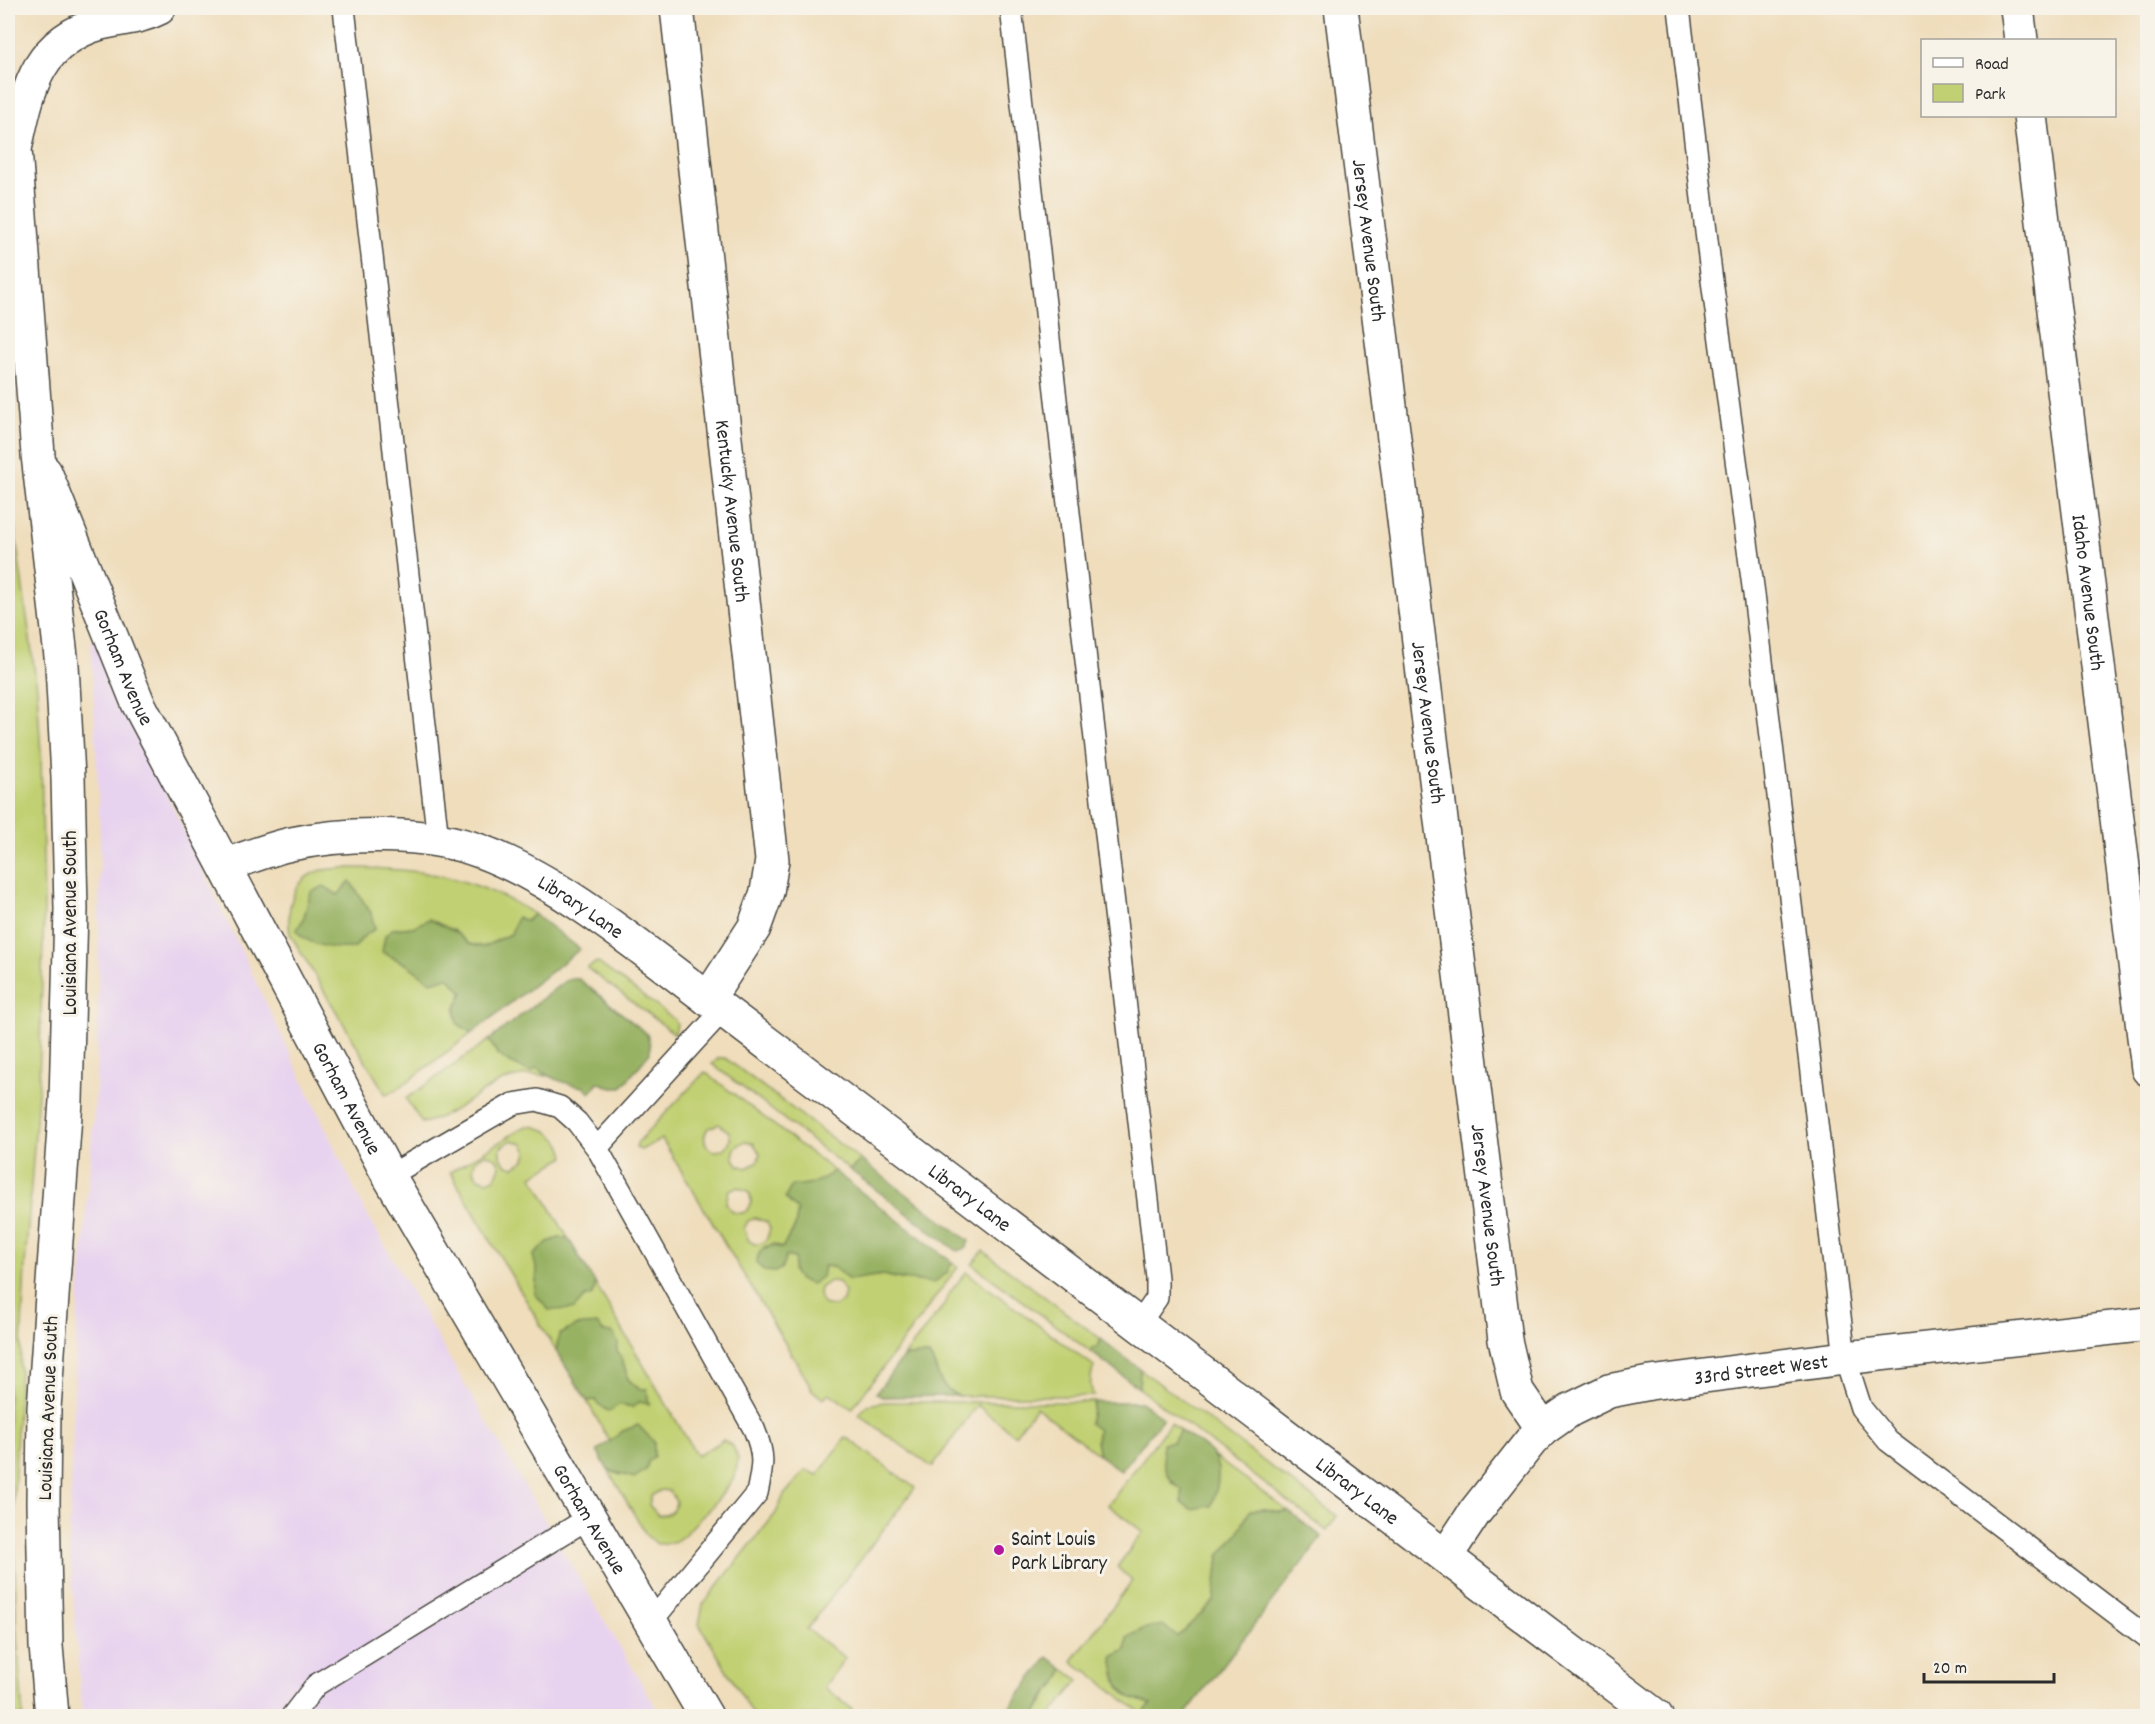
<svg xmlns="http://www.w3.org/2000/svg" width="2155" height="1724" viewBox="0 0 2155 1724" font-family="Dekko,sans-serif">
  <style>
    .built { fill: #e7d2ef }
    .green { fill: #c1d072; stroke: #767e4e; stroke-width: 1.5; fill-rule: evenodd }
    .forest { fill: #98b264; stroke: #626e48; stroke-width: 1.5 }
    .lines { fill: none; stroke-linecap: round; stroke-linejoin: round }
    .service-casing { stroke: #484641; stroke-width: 24 }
    .minor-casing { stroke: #484641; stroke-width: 36 }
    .tertiary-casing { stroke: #484641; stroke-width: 36 }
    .secondary-casing { stroke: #484641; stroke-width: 36 }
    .service { stroke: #fff; stroke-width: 21 }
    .minor { stroke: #fff; stroke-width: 33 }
    .tertiary { stroke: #fff; stroke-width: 33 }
    .secondary { stroke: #fff; stroke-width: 33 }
    .poi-dot { fill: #b5179e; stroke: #f7f3e8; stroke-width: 2 }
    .labels { text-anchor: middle; stroke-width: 6; stroke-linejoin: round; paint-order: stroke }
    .street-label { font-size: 21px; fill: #2b2b2b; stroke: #f7f3e8 }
    .poi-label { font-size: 21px; fill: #2b2b2b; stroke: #f7f3e8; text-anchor: start }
  </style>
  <rect width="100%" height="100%" fill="#f7f3e8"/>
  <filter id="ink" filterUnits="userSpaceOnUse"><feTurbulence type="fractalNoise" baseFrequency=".0167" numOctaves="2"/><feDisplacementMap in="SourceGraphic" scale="12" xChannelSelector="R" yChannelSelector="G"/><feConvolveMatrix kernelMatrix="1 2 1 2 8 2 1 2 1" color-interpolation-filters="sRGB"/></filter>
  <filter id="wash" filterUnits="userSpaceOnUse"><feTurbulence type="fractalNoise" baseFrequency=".008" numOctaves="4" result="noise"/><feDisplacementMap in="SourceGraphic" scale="24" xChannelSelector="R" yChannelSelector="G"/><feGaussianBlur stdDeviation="1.35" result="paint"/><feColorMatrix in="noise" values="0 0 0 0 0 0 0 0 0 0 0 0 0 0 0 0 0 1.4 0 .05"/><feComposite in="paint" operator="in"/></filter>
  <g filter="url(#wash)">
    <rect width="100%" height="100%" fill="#efddbb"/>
    <path class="built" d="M 91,640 L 94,641 L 111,683 L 160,780 L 363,1207 L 456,1370 L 661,1716 L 82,1716 L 69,1539 L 76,1338 L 96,1088 L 98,1008 L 100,835 Z"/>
    <path class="green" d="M 8,483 L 37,688 L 41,755 L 44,908 L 39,1081 L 25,1265 L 14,1494 L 16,1624 L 23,1716 L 8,1716 Z
      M 342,868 C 413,867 473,875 534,914 L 511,934 L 484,947 L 469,944 L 454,931 L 429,919 L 413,927 L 392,929 L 383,952 L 406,964 L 448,977 L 463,992 L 456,1008 L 457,1023 L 472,1033 L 399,1088 L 386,1095 L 290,934 C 286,910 292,879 319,871 C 326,869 335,869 342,868 ZM 311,892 L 338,895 L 364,936 L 354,948 L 303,920 Z
      M 597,962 L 674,1019 L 677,1024 L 675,1034 L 587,968 Z
      M 489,1040 L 498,1055 L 537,1068 L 546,1076 C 491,1068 469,1113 422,1123 L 406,1099 Z
      M 719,1058 L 725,1058 L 861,1160 L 850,1170 L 712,1064 Z
      M 705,1072 L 834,1171 C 822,1181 808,1186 792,1185 L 798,1210 L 795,1227 L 782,1248 L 773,1244 L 764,1247 L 786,1256 L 824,1266 L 833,1267 L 849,1279 L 883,1275 L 901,1279 L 947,1273 L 952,1262 L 958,1267 L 852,1409 L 829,1393 L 823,1399 L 811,1389 L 812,1388 L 662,1139 L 641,1150 L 636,1148 L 637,1143 ZM 719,1124 L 729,1132 C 733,1144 725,1151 713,1151 C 704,1145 702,1137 708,1128 ZM 745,1141 L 753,1143 L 760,1153 L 758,1161 L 747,1168 L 738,1165 L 733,1157 L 735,1148 ZM 737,1187 L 748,1191 C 760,1211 734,1223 726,1203 L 729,1190 ZM 755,1218 L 767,1222 L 770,1229 L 766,1241 L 757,1245 L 749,1241 L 744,1229 L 748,1221 ZM 830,1281 L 838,1282 L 845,1292 L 843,1301 C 831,1312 816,1305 820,1288 Z
      M 526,1126 C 545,1126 562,1137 565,1157 L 532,1176 L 568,1238 L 559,1238 L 537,1271 L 535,1294 L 585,1297 L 593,1295 L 595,1283 L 697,1456 L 723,1440 L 733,1446 L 738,1459 L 735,1477 L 714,1504 L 683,1536 L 673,1543 L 657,1544 L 647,1536 L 608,1470 L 620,1475 L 648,1462 L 654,1456 L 623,1431 L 610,1442 L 587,1401 L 595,1400 L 633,1407 L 639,1402 L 649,1403 L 639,1389 L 628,1379 L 622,1358 L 559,1335 L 556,1351 L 450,1172 ZM 512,1140 L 523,1144 L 527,1152 L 525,1160 L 514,1167 L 505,1164 L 500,1156 L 501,1147 ZM 485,1154 L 496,1158 L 500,1166 L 495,1178 L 487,1181 L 478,1178 L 473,1170 L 475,1161 ZM 661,1490 L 669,1491 L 676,1501 C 675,1512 668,1516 658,1515 L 649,1505 L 651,1496 Z
      M 983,1251 L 1101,1339 L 1097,1347 L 1092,1348 L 1091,1352 L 972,1264 Z
      M 966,1272 L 1094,1366 C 1090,1378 1089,1385 1094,1396 L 958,1396 C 934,1383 942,1376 929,1355 L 904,1356 L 944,1305 L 948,1295 Z
      M 1140,1369 L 1337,1516 L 1327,1531 L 1139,1388 Z
      M 884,1402 L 1094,1402 L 1089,1422 L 1098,1430 L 1096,1440 L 1099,1455 L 1036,1407 L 1015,1435 L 977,1405 L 932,1467 L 859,1415 L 867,1405 Z
      M 1170,1423 L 1180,1431 L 1172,1442 L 1171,1482 L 1211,1506 C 1218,1487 1219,1474 1212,1455 L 1288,1511 L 1278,1512 L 1266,1509 L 1250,1510 L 1238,1533 L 1219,1556 L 1215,1601 L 1177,1637 L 1152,1704 L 1142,1714 L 1086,1670 L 1084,1671 L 1072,1661 L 1132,1581 L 1117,1567 L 1143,1532 L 1108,1505 Z
      M 846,1437 L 915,1488 L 807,1629 L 845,1658 L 824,1687 L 852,1709 L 848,1716 L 754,1716 L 699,1624 L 703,1604 L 776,1513 L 784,1495 L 806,1470 L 818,1475 Z
      M 1063,1669 L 1079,1680 L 1050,1716 L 1034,1716 L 1049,1692 L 1057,1685 Z"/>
    <path class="forest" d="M 350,881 L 371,913 L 375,929 L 364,936 L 354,948 C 333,949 311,947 296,931 L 303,920 L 311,892 L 324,886 L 338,895 Z
      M 534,914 L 580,949 L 472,1033 L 457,1023 L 456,1008 L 463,992 L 448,977 L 431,982 L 406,964 L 382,952 L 385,936 L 392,929 L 413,927 L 429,919 L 454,931 L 469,944 L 483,947 L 511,934 L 517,917 L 527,921 Z
      M 572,979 L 579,979 L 647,1034 L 650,1045 L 650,1053 L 621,1088 L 612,1088 L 598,1082 L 590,1093 L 584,1087 C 568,1085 550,1078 537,1068 L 531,1072 C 509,1063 501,1061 489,1040 L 565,981 Z
      M 861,1160 L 969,1241 L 966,1248 L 957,1251 L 850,1170 Z
      M 834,1171 L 952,1262 L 947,1273 L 933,1283 L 901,1279 L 883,1275 L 849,1280 L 833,1267 L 824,1266 L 822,1276 L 812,1284 L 799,1280 L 793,1271 L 795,1258 L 786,1256 L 782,1268 L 775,1272 L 764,1271 L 757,1262 C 758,1247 769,1243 782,1248 L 795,1227 L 798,1210 L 785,1198 L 792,1185 C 808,1186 822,1181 834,1171 Z
      M 559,1238 L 568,1238 L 595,1283 L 593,1295 L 585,1297 L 574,1309 L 549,1310 L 535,1294 L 537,1271 L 533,1256 L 548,1242 Z
      M 597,1324 L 603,1332 L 613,1333 L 618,1343 L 617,1352 L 622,1358 L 628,1379 L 639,1389 L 647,1389 L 649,1404 L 639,1402 L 633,1407 L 620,1404 L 608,1412 L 595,1400 L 587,1401 L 556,1351 L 559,1335 L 575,1326 Z
      M 1101,1339 L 1140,1369 L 1139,1388 L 1091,1352 L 1092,1348 L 1097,1347 Z
      M 929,1355 C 942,1376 934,1383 958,1396 L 882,1397 L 876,1393 L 904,1356 Z
      M 1094,1402 L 1141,1402 L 1163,1418 L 1121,1471 L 1099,1455 L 1096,1440 L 1098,1430 L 1089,1423 Z
      M 638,1425 L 654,1442 L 654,1456 L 648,1462 L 647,1469 L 634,1478 L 608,1470 L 597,1451 L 623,1431 Z
      M 1180,1431 C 1190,1438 1204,1445 1212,1454 C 1223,1469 1217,1491 1211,1506 L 1192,1509 L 1182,1503 L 1182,1490 C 1163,1476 1163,1465 1162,1443 L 1172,1442 Z
      M 1266,1509 L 1278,1512 L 1288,1511 L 1322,1537 L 1184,1716 L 1146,1716 L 1142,1714 L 1151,1704 C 1117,1695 1118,1690 1112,1657 L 1126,1650 L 1127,1638 L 1143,1629 L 1163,1625 L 1177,1637 L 1214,1601 L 1219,1556 L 1238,1533 L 1250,1510 Z
      M 1048,1657 L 1063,1669 C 1061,1682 1055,1685 1047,1694 C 1042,1701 1038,1709 1034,1716 L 1003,1716 Z"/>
  </g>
  <g filter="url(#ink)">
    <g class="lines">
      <defs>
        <path id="service" d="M 344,8 L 438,840
          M 1011,8 L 1157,1278 L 1157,1298 L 1139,1324
          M 1679,8 L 1711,273 L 1754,594 L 1845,1358 L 1861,1408 L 1888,1441 L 2148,1638
          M 597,1148 L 723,1010
          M 389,1176 L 513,1104 L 537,1100 L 560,1107 L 577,1122 L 597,1148 L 754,1429 C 765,1455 763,1466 757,1493 L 651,1622
          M 292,1716 L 316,1685 L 590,1517"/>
        <g id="minor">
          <path id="s1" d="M 677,8 L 772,860 L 767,892 L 754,928 L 708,999"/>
          <path id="s2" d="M 1341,8 L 1505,1340 L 1517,1391 L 1543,1429"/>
          <path d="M 2017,8 L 2021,40"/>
          <path id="s3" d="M 2030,116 L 2148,1069"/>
        </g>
        <g id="tertiary">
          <path id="s4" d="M 45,472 L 138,703 L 389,1176 L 706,1716"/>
          <path id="s5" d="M 226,865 C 247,858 269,849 291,844 C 347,832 426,831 480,851 C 564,882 651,957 723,1010 L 1656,1716"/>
          <path id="s6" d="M 1446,1556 L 1475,1512 L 1531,1441 L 1543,1429 L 1570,1410 L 1609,1391 L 1650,1383 L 1845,1358 L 2148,1324"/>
        </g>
        <path id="secondary" d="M 8,133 L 15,149 L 38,455 L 62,665 L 68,777 L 71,909 L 66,1101 L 44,1408 L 43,1503 L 46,1646 L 52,1716
          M 15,149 C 28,90 35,42 101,23 C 121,18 140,18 159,8"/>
      </defs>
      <use href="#service" class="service-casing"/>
      <use href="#minor" class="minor-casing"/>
      <use href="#tertiary" class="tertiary-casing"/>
      <use href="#secondary" class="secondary-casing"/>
      <use href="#service" class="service"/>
      <use href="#minor" class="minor"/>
      <use href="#tertiary" class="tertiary"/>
      <use href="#secondary" class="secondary"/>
    </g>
  </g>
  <circle class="poi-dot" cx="999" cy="1550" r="6"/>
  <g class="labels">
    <g class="street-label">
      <text dy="7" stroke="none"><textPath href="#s2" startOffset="234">Jersey Avenue South</textPath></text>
      <text dy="7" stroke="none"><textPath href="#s1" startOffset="506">Kentucky Avenue South</textPath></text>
      <text dy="7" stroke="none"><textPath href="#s3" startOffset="480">Idaho Avenue South</textPath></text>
      <text dy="7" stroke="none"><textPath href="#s4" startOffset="210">Gorham Avenue</textPath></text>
      <text dy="7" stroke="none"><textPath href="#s2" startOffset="720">Jersey Avenue South</textPath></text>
      <text dy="7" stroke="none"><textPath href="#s5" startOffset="375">Library Lane</textPath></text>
      <text transform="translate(69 923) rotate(-90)" y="7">Louisiana Avenue South</text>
      <text dy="7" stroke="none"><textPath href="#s4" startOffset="696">Gorham Avenue</textPath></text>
      <text dy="7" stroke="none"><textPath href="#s5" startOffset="861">Library Lane</textPath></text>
      <text dy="7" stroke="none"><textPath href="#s2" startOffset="1206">Jersey Avenue South</textPath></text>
      <text dy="7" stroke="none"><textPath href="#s6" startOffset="390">33rd Street West</textPath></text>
      <text transform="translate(47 1408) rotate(-88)" y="7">Louisiana Avenue South</text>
      <text dy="7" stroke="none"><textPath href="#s5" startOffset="1347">Library Lane</textPath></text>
      <text dy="7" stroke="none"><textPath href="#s4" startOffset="1182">Gorham Avenue</textPath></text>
    </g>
    <g class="poi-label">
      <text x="1011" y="1545">Saint Louis<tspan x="1011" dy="24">Park Library</tspan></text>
    </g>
  </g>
  <rect width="2155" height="1724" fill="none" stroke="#f7f3e8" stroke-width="30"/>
  <rect x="1921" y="39" width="195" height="78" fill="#f7f3e8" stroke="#a5a39c" stroke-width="1.5"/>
  <rect x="1933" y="58" width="30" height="9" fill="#ffffff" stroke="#a5a39c" stroke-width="1.5"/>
  <text x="1975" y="69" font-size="18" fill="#2b2b2b">Road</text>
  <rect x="1933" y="84" width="30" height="18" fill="#c1d072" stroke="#a5a39c" stroke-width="1.5"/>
  <text x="1975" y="99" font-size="18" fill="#2b2b2b">Park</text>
  <path d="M1924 1673v9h130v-9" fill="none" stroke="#2b2b2b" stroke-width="3"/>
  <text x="1933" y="1673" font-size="18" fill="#2b2b2b" stroke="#f7f3e8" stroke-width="4.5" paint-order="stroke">20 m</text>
</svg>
